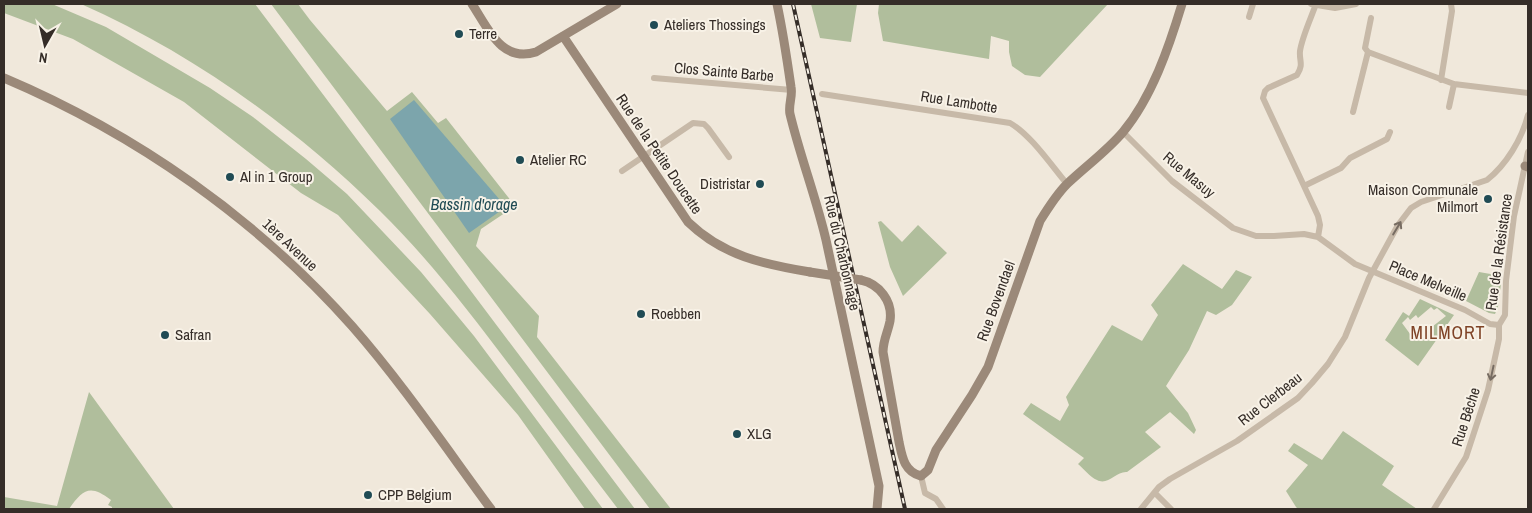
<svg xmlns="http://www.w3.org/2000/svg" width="1532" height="513" viewBox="0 0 1532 513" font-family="'Archivo Narrow',sans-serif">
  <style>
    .green { fill: #b0be9c; fill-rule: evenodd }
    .water { fill: #7ca5ac }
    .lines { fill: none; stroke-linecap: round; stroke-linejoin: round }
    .street { stroke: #c7b9a8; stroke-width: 6 }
    .secondary { stroke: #9b8979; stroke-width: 9 }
    .rail-casing { stroke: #352d28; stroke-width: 4 }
    .rail { stroke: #f8f2e7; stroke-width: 2; stroke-dasharray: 5.5; stroke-linecap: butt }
    .secondary-bridge { stroke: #9b8979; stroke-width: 9 }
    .oneway { stroke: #776c62 }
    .poi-dot { fill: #204b54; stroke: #f8f2e7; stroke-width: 2 }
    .labels { text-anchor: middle; stroke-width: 4; stroke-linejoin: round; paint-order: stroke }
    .poi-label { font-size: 15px; fill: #352d28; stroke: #f8f2e7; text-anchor: start }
    .street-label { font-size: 15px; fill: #352d28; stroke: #f8f2e7 }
    .water-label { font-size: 16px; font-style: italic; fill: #204b54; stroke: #f8f2e7 }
    .quarter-label { font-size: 18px; letter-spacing: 1px; fill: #7f4326; stroke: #f8f2e7 }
  </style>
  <rect width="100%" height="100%" fill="#f0e8db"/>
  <path class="green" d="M 4,4 L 52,4 L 106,27 L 210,88 L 253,117 L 306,159 L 347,194 L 421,272 L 474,336 L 603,509 L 585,509 L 518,415 L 430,314 L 338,215 L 301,193 L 184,102 L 73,39 L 4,13 Z
    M 81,4 L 255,4 L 635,509 L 618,509 C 582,462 547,415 511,367 C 470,313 429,259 380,211 C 293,126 192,53 81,4 Z
    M 271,4 L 298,4 L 310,20 L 387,111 L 412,92 L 438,123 L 446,118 L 515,206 L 481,229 L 476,246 L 539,316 L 537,337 L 671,509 L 650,509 Z
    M 811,4 L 857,4 L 851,42 L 820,38 Z
    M 879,4 L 1108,4 L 1040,77 L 1025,75 L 1012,66 L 1009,52 L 1009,41 L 991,36 L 989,59 L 883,41 L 878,13 Z
    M 881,221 L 902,242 L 918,225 L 947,253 L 903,296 L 890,267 L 878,222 Z
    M 1183,264 L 1222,289 L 1236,270 L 1252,277 L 1232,305 L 1216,315 L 1207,311 L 1189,350 L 1166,386 L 1188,413 L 1196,430 L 1194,434 L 1170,412 L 1145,432 L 1161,447 L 1127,472 C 1116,471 1108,486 1097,480 C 1090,477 1084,469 1078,464 L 1084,458 L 1023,414 L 1031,403 L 1060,421 L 1069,405 L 1066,397 L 1112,325 L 1142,341 L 1158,315 L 1151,305 Z
    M 1479,272 L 1502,276 L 1498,307 L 1495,314 L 1489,313 L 1466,301 Z
    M 1420,299 L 1454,315 L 1418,366 L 1385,340 L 1403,312 L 1409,316 ZM 1431,307 L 1434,310 L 1437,308 L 1446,316 L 1428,330 L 1431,333 L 1424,338 L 1422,336 L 1419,339 L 1416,336 L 1413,338 L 1402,323 L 1408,317 L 1410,320 L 1416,315 L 1418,318 Z
    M 89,392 L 174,509 L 112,509 L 112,507 L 108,505 L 111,500 C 90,484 83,489 69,509 L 4,509 L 4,497 L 57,506 Z
    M 1343,431 L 1394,466 L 1382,485 L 1417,509 L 1298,509 L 1296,507 L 1286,491 L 1308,465 L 1288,451 L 1294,443 L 1322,460 Z"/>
  <path class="water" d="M 414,100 L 506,207 L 469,233 L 390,119 Z"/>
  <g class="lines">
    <path class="street" d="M 1311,4 L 1335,8 L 1356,4
      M 1316,4 C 1311,18 1302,37 1300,51 C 1299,61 1304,64 1297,75 L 1268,88 L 1265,91 L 1263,98 L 1318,216 L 1320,225 L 1318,237
      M 1249,17 L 1253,4
      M 1368,52 L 1454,84 L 1528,93
      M 654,78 L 792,90
      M 1441,80 L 1452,11 L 1451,4
      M 822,94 L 1010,123 C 1031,135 1051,165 1067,184
      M 1449,107 L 1454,84
      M 1353,112 L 1368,52 L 1365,48 L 1371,18
      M 1123,132 L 1172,181 L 1233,228 L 1256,236 L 1274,236 L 1304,234 L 1318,237 L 1355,264 L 1465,310 L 1490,324 L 1499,325
      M 622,171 L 693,123 L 704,124 L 708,128 L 729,157
      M 1304,186 L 1341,168 L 1350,158 L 1387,139 L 1390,132
      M 921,476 L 925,493 L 936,499 L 943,509
      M 1155,493 L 1171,509
      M 1141,509 L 1159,487 L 1170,479 L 1237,441 L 1298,398 L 1312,383 L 1328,364 L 1345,337 L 1369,278 L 1398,225 L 1411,208 L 1421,202 L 1487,180 C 1506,165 1522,139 1528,115
      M 1434,509 L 1466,457 L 1488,390 L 1499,339 L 1499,325 L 1505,315 L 1506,281 L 1514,216 L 1528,152"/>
    <path class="secondary" d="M 472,4 C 488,28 501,63 536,52 L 617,4
      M 777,4 C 783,32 787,59 791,87 C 793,96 788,105 790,114 C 800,156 816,197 826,240 L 879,486 L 877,509
      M 563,36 L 688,222 C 723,256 763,264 810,272
      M 4,78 C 136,134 256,218 352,326 C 402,383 446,448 491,509
      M 1525,166 L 1528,167
      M 861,280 C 879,284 893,301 890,321 C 888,332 883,340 883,352 L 899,442 C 902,456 904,472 921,476 L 928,470 L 936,450 L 972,395 L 988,367 L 1040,221 C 1048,208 1056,195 1067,184 C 1086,166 1107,151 1123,132 C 1152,97 1169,47 1182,4"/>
    <defs>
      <path id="rail" d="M 793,4 L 905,509"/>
    </defs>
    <use href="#rail" class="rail-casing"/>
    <use href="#rail" class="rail"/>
    <path class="secondary-bridge" d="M 810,272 L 861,280"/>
  </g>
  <defs><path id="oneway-shaft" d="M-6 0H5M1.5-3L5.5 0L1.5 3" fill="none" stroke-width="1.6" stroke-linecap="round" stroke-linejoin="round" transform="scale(1.25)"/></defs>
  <g class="oneway">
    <use href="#oneway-shaft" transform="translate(1397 228) rotate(-59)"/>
    <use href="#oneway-shaft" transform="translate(1492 373) rotate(102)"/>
  </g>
  <g class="poi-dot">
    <circle cx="654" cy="25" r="5"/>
    <circle cx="459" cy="34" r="5"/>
    <circle cx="520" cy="160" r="5"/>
    <circle cx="230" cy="177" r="5"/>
    <circle cx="760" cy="184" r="5"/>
    <circle cx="1488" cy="199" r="5"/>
    <circle cx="641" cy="314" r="5"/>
    <circle cx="165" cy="335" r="5"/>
    <circle cx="737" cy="434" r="5"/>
    <circle cx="368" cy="495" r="5"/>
  </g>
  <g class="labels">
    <g class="poi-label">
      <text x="664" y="30">Ateliers Thossings</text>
      <text x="469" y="39">Terre</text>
      <text x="530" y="165">Atelier RC</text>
      <text x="240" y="182">Al in 1 Group</text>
      <text x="750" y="189" text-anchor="end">Distristar</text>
      <text x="1478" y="195" text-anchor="end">Maison Communale<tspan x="1478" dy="17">Milmort</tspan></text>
      <text x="651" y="319">Roebben</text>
      <text x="175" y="340">Safran</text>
      <text x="747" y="439">XLG</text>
      <text x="378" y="500">CPP Belgium</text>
    </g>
    <g class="street-label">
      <text transform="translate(724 72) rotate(5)" y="5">Clos Sainte Barbe</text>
      <text transform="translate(959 102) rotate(9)" y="5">Rue Lambotte</text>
      <text transform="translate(659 154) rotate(56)" y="5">Rue de la Petite Doucette</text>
      <text transform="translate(1189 175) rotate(40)" y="5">Rue Masuy</text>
      <text transform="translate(290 245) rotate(43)" y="5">1ère Avenue</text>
      <text transform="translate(1499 252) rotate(-82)" y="5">Rue de la Résistance</text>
      <text transform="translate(842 253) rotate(77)" y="5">Rue du Charbonnage</text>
      <text transform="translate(1428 281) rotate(23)" y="5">Place Melveille</text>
      <text transform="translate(996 301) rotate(-70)" y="5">Rue Bovendael</text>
      <text transform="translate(1270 399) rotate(-38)" y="5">Rue Clerbeau</text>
      <text transform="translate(1466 417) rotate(-72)" y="5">Rue Bêche</text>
    </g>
    <g class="water-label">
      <text x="474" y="210">Bassin d'orage</text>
    </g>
    <g class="quarter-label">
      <text x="1448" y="339">MILMORT</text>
    </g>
  </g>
  <rect width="1532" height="513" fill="none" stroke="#352d28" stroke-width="10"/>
  <g transform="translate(45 45) rotate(188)" stroke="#f8f2e7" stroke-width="4" paint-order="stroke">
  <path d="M0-4L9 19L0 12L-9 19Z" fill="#352d28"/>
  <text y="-8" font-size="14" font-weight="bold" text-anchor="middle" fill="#352d28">N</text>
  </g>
</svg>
